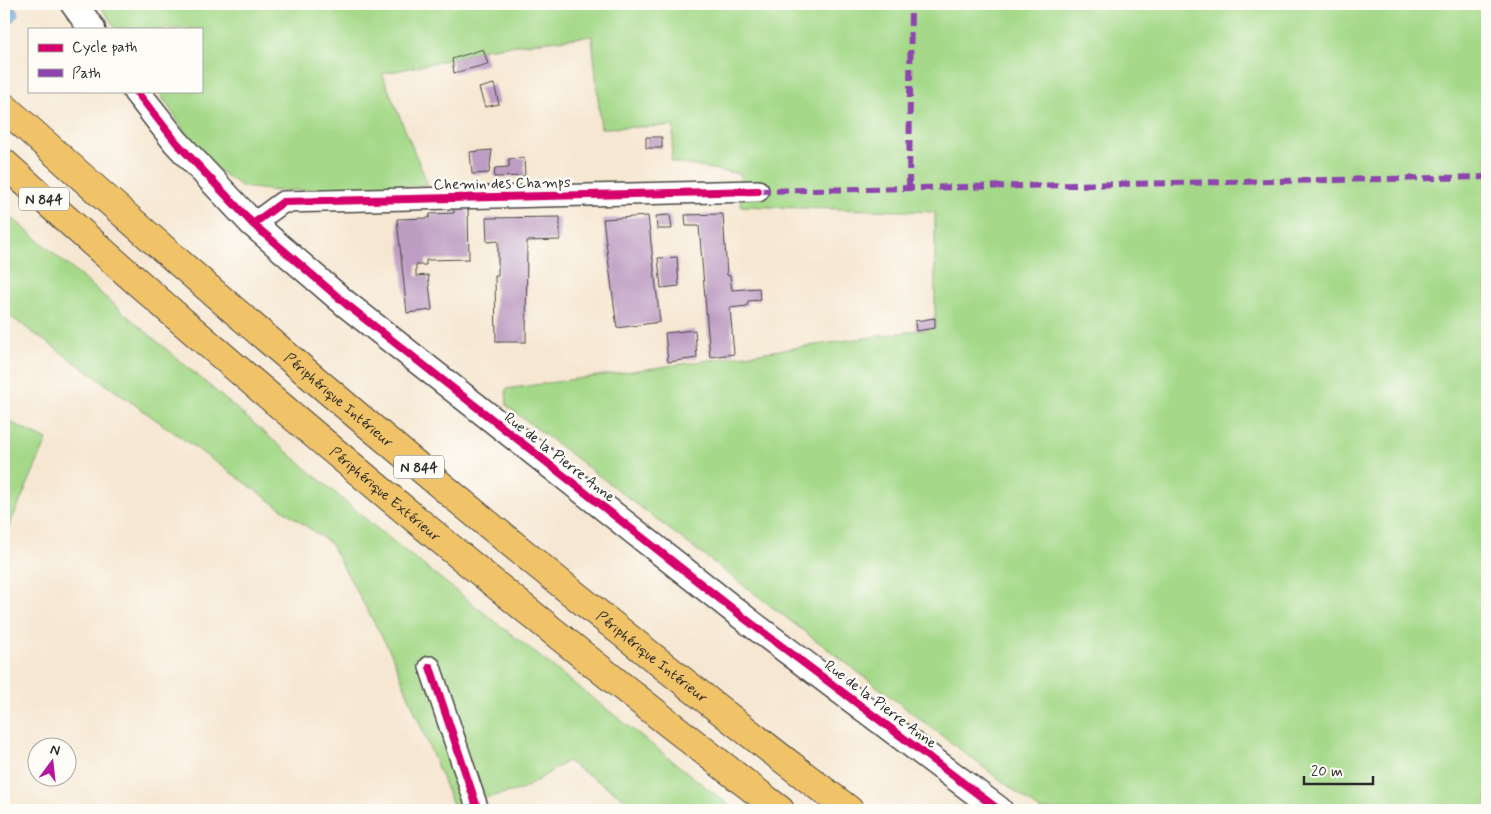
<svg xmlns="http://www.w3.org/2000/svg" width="1491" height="814" viewBox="0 0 1491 814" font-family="Mynerve,sans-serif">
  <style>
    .green { fill: #a5d989; stroke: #68825a }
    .water { fill: #6aacde; stroke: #4a6c84 }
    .building { fill: #bd9dc2 }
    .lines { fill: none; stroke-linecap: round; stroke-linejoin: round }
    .minor-casing { stroke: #494744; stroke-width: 24 }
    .tertiary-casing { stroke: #494744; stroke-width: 29 }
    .trunk-casing { stroke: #494744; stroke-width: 30 }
    .minor { stroke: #fff; stroke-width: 21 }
    .tertiary { stroke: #fff; stroke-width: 26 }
    .trunk { stroke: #f1c369; stroke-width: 28 }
    .quiet { stroke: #8e44ad; stroke-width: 6; stroke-dasharray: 12 6; stroke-linecap: butt }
    .cycleway-casing { stroke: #fdfcf7; stroke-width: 11 }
    .cycleway { stroke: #d6006c; stroke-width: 8 }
    .labels { text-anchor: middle; stroke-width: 5; stroke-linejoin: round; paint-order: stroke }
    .shield { fill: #fdfcf7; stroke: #6a6a68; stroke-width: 1 }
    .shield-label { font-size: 14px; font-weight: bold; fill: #2b2b2b }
    .street-label { font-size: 15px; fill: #2b2b2b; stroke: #fdfcf7 }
  </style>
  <rect width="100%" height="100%" fill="#fdfcf7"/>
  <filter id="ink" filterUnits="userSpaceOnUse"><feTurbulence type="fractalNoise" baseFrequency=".02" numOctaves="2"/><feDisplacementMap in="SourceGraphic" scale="10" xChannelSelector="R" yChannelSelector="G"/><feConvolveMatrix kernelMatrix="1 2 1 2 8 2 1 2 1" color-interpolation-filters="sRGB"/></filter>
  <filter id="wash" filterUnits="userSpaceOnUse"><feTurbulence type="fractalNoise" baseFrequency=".0096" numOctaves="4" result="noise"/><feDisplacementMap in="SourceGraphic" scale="20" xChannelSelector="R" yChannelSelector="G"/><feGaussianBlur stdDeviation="1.12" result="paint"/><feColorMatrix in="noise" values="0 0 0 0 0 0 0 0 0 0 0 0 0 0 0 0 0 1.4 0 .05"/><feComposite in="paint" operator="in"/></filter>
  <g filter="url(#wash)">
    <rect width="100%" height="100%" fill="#f6e7d2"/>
    <path class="green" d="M 99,4 L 1487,4 L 1487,810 L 1040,810 L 507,406 L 506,389 L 935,328 L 935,212 L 741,206 L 740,174 L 671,162 L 674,126 L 601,128 L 592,36 L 483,49 L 452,59 L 382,74 L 428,185 L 277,191 L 243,187 L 213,167 L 191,141 L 158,91 L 201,91 L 201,29 L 116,29 Z
      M 4,211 L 380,531 L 735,810 L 642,810 L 567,761 L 524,789 L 453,805 L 391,653 L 330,543 L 4,312 Z
      M 4,419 L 47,440 L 4,538 Z"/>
    <path class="water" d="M 4,4 L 12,4 L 19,14 L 4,31 Z"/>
    <g id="blocks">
      <path class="building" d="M 483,49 L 488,64 L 454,73 L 452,59 Z
        M 494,84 L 499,104 L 485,107 L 479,88 Z
        M 646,137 L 662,137 L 662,148 L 646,148 Z
        M 492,150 L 489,173 L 472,174 L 470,152 Z
        M 524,158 L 525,176 L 494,177 L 495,168 L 509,167 L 509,159 Z
        M 468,208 L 469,259 L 426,260 L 426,265 L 416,265 L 416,276 L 428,275 L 432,310 L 407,313 L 397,219 L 429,218 L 430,214 L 454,213 L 454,209 Z
        M 723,214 L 727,275 L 730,276 L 732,290 L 759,288 L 760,300 L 748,301 L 747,306 L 730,308 L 734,354 L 710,357 L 699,226 L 686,226 L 685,215 Z
        M 670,215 L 672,229 L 657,229 L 656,216 Z
        M 648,216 L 660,322 L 617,328 L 603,219 Z
        M 560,217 L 560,240 L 527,241 L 526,342 L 496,342 L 495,276 L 498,276 L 498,241 L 487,242 L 486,218 Z
        M 677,257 L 679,286 L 661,288 L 658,258 Z
        M 935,318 L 935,328 L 916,331 L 915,321 Z
        M 695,330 L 697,358 L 668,362 L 665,333 Z"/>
    </g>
  </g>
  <g filter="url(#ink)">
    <use href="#blocks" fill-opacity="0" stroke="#494744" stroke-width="1"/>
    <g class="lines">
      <defs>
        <path id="minor" d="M 253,224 L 283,202 L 758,191
          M 430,667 L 478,810"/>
        <path id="tertiary" d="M 74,4 L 92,29
          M 136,91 L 176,142 L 253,224 L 346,304 L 748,621 L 999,810"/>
        <g id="trunk">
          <path id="s1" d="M 4,107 C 276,353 558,588 849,810"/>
          <path id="s2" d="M 4,163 C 253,389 513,604 780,810"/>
        </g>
      </defs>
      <use href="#minor" class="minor-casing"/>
      <use href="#tertiary" class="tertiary-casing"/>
      <use href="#trunk" class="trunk-casing"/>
      <use href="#minor" class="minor"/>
      <use href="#tertiary" class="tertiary"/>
      <use href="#trunk" class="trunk"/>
      <path class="quiet" d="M 909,188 L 911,4
        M 758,191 L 1487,177"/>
      <defs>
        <path id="cycleway" d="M 136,91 L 176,142 L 253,224 L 346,304 L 748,621 L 999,810
          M 253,224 L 283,202 L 758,191
          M 430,667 L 478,810"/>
      </defs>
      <use href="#cycleway" class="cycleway-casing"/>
      <use href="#cycleway" class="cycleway"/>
    </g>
  </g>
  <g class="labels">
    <g class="shield">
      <rect x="19" y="187.5" width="50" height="23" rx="4"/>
      <rect x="394" y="455.5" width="50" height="23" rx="4"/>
    </g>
    <g class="shield-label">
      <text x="44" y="204">N 844</text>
      <text x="419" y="472">N 844</text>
    </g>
    <g class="street-label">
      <text transform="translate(502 183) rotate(-1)" y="5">Chemin des Champs</text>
      <text dy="5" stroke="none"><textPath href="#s1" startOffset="445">Périphérique Intérieur</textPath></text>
      <text transform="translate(560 457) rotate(38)" y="5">Rue de la Pierre Anne</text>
      <text dy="5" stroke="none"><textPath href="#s2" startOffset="505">Périphérique Extérieur</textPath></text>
      <text dy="5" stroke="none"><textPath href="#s1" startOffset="850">Périphérique Intérieur</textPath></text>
      <text transform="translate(881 704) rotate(37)" y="5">Rue de la Pierre Anne</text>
    </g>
  </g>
  <rect width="1491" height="814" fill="none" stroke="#fdfcf7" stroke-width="20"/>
  <rect x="28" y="28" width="175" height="65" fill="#fdfcf7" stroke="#a9a8a5"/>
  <rect x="38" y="44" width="25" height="8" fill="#d6006c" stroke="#a9a8a5"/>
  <text x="72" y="52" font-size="15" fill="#2b2b2b">Cycle path</text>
  <rect x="38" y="69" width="25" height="8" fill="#8e44ad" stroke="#a9a8a5"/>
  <text x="72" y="78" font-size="15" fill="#2b2b2b">Path</text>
  <g transform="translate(52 762) rotate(15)"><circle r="24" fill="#fdfcf7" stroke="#a9a8a5"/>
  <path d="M0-4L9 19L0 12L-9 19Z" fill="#b5179e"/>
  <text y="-8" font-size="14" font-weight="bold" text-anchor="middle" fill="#2b2b2b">N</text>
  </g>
  <path d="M1304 776v8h69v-8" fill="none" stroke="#2b2b2b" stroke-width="2.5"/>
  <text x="1311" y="776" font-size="15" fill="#2b2b2b" stroke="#fdfcf7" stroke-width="4" paint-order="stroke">20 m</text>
</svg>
